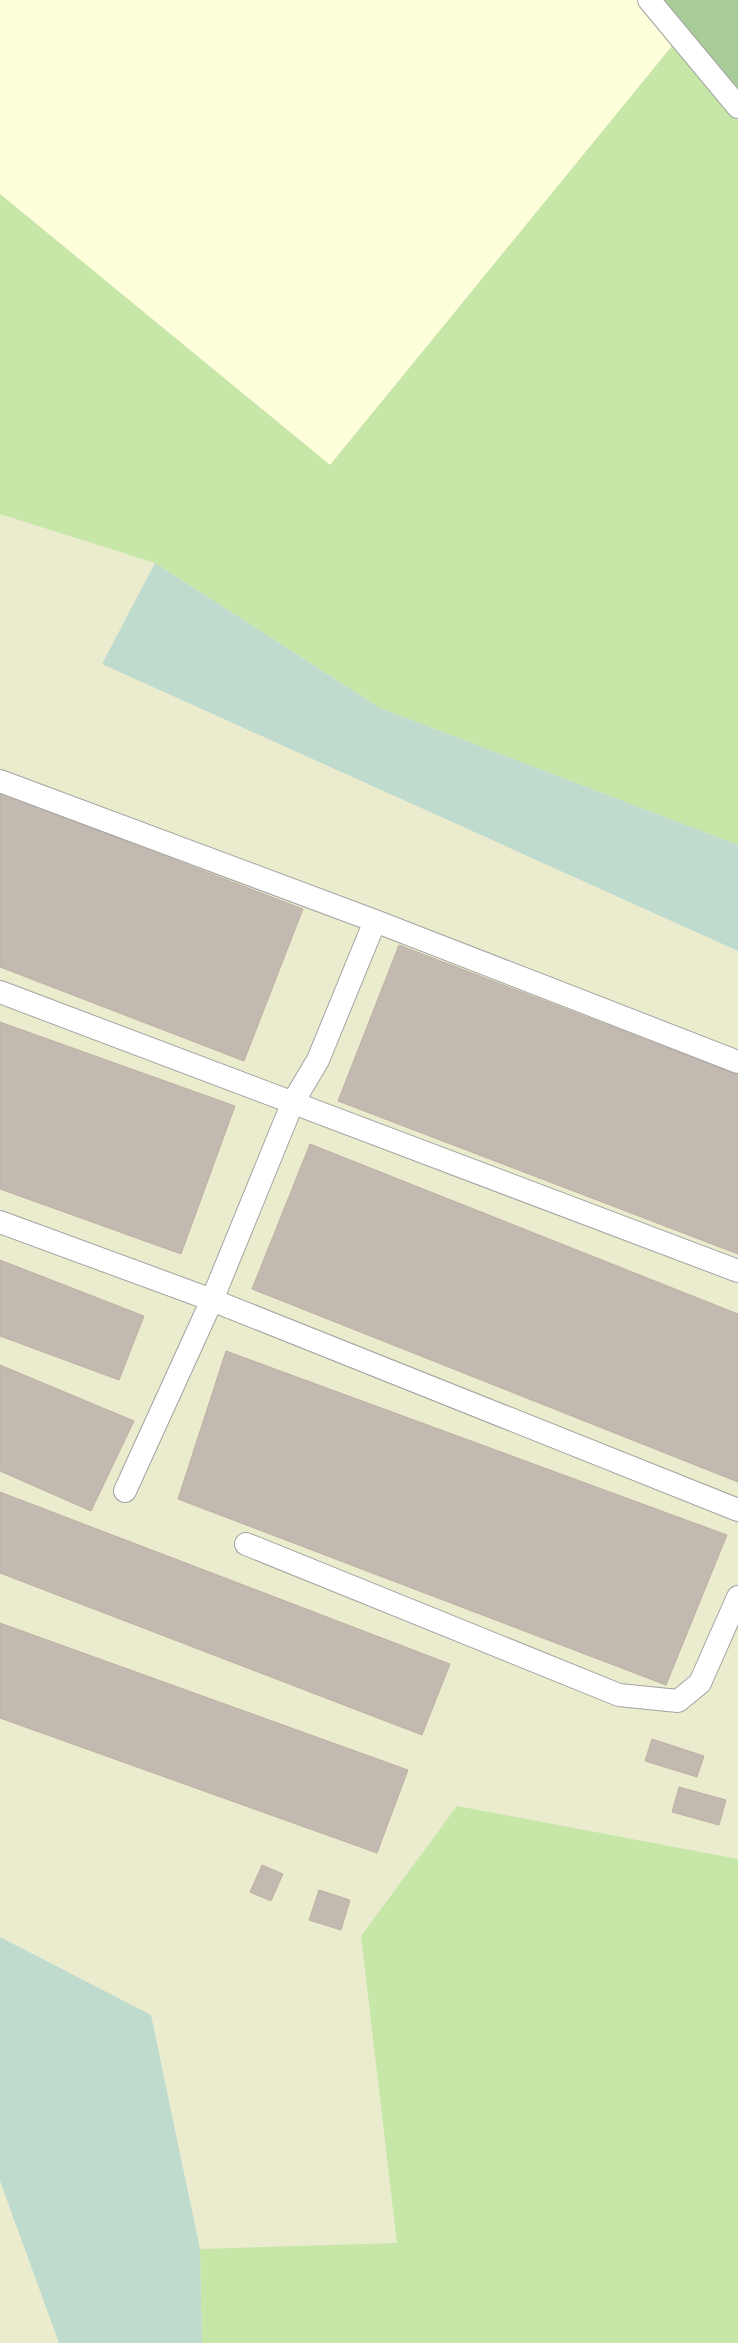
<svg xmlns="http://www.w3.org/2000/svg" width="738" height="2343" viewBox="0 0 738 2343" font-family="Inter,sans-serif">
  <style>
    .education { fill: #fefeda }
    .farmland { fill: #eaeccd }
    .grass { fill: #c7e7a8 }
    .forest { fill: #a7cc97 }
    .wetland { fill: #bfdbce }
    .building { fill: #c2b9b1; stroke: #beb0a5 }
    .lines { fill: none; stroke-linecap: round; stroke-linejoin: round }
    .minor-casing { stroke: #a3a3a3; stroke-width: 24 }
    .minor { stroke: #fff; stroke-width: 22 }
  </style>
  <rect width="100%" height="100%" fill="#ede9e2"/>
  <path class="education" d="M 0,0 L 647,0 L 681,35 L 330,465 L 0,194 Z"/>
  <path class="farmland" d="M 0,514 L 155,563 L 102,664 L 738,951 L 738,1859 L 457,1806 L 361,1936 L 398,2243 L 200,2249 L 151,2015 L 0,1937 Z
    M 0,2181 L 59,2339 L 59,2343 L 0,2343 Z"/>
  <path class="grass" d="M 681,35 L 738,107 L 738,845 L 380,708 L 155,563 L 0,514 L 0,194 L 330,465 Z
    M 457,1806 L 738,1859 L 738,2343 L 202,2343 L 200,2249 L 397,2243 L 361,1936 Z"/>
  <path class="forest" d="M 647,0 L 738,0 L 738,107 Z"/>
  <path class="wetland" d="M 155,563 L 380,708 L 738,845 L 738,951 L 102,664 Z
    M 0,1937 L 151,2015 L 200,2249 L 202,2343 L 59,2343 L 0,2181 Z"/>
  <path class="building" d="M 0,793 L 303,909 L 244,1061 L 0,967 Z
    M 399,945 L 738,1075 L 738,1254 L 338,1101 Z
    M 0,1022 L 235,1106 L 181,1254 L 0,1189 Z
    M 310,1144 L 738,1314 L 738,1482 L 252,1289 Z
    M 0,1260 L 144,1316 L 119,1380 L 0,1336 Z
    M 226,1351 L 727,1535 L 666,1685 L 178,1499 Z
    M 0,1365 L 134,1421 L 91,1511 L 0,1471 Z
    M 0,1492 L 450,1664 L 422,1735 L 0,1573 Z
    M 0,1623 L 408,1770 L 377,1853 L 0,1718 Z
    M 652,1739 L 704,1756 L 697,1777 L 645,1761 Z
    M 679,1787 L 726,1800 L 719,1825 L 672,1812 Z
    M 262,1865 L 283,1874 L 271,1901 L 250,1892 Z
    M 319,1890 L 350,1900 L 341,1930 L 309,1920 Z"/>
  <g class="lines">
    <defs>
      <path id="minor" d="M 649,0 L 738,107
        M 0,781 L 375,921 L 738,1062
        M 0,992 L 738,1271
        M 0,1222 L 212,1300 L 738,1510
        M 125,1491 L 212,1300 L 293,1102 L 318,1060 L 375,921
        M 246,1544 L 619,1695 L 678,1701 L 700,1683 L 738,1597"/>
    </defs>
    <use href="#minor" class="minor-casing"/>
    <use href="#minor" class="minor"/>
  </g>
</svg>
